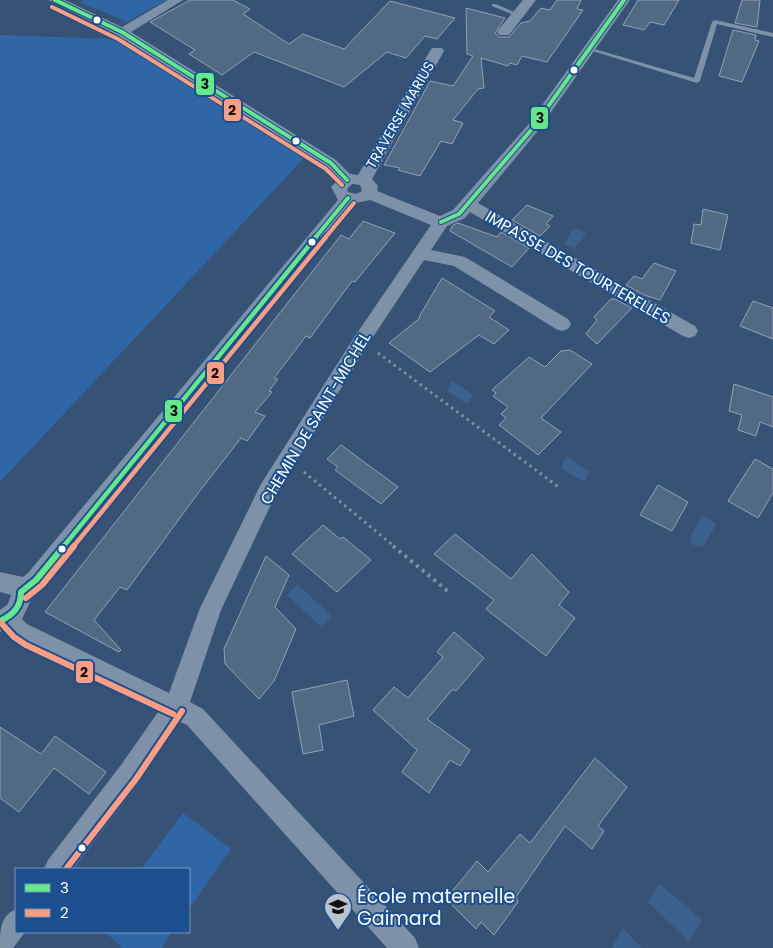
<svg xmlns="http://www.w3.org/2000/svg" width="773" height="948" viewBox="0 0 773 948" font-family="Poppins,sans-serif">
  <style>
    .green { fill: #2f66a5 }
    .water { fill: #3b618d }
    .building { fill: #526984; stroke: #92a2b6 }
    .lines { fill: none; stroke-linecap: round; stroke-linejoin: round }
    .path-far1 { stroke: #7d92a8; stroke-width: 3; stroke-dasharray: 2.5 4; stroke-linecap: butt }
    .path { stroke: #7d92a8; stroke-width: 4; stroke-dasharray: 3 4.5; stroke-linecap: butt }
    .lane { fill: #7d92a8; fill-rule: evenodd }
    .street { fill: #7d92a8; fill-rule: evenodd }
    .bus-1-far2-casing { stroke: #1b4f8f; stroke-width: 6 }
    .bus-1-far1-casing { stroke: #1b4f8f; stroke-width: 8 }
    .bus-1-casing { stroke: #1b4f8f; stroke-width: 10 }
    .bus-2-far2-casing { stroke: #1b4f8f; stroke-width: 6 }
    .bus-2-far1-casing { stroke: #1b4f8f; stroke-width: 8 }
    .bus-2-casing { stroke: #1b4f8f; stroke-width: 10 }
    .bus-1-far2 { stroke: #64e88a; stroke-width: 4 }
    .bus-1-far1 { stroke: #64e88a; stroke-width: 4.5 }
    .bus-1 { stroke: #64e88a; stroke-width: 6 }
    .bus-2-far2 { stroke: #ff9d80; stroke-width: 4 }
    .bus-2-far1 { stroke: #ff9d80; stroke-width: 4.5 }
    .bus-2 { stroke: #ff9d80; stroke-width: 6 }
    .bus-dot { fill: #fff; stroke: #1b4f8f; stroke-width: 2 }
    .labels { text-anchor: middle; stroke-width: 4; stroke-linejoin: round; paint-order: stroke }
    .far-street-label { font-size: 14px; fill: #fff; stroke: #1b4f8f }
    .street-label { font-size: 16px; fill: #fff; stroke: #1b4f8f }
    .near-poi-label { font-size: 19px; fill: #fff; stroke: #1b4f8f; text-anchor: start }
    .line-badge { stroke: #1b4f8f; stroke-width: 2 }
    .pale-badge-label { font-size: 14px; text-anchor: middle; font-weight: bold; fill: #111 }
  </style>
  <rect width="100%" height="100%" fill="#365274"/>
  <path class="green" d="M 83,0 L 166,0 L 127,22 L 80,2 Z
    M 0,35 L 117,39 L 304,158 L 0,482 Z
    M 183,813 L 231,849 L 189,909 L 189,869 L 141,869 Z
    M 105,932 L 172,932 L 161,948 L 123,948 Z"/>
  <path class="water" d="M 577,229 L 587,234 L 574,249 L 564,244 L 570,235 L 570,231 Z
    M 452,381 L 473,395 L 467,404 L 447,391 Z
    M 566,456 L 589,472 L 585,481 L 582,481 L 561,468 Z
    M 702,516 L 714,522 L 716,525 L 704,545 L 698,547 L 692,544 L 690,537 Z
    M 297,584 L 332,616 L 321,627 L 287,595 Z
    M 660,884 L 702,920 L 689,942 L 648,902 Z
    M 623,928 L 642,948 L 611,948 Z"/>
  <path class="building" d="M 190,0 L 233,0 L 250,9 L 243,14 L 289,44 L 303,34 L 344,49 L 390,1 L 455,18 L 437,39 L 425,36 L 406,58 L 387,52 L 344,87 L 254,52 L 222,75 L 189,54 L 195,50 L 150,22 Z
    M 557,0 L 581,0 L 577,9 L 583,10 L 547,62 L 522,56 L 517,65 L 510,63 L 508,66 L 481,58 L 484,88 L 478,89 L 453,120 L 463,123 L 452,144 L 441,141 L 420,176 L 398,170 L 400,168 L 384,165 L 430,81 L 453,86 L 473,56 L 467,54 L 466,8 L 505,18 L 495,33 L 499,37 L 509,37 L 521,23 L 530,21 L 541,8 L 550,10 Z
    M 638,0 L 679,0 L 664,25 L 650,22 L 644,30 L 623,25 Z
    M 742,0 L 760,0 L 757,27 L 735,23 Z
    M 733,30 L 756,35 L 755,40 L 759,41 L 742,82 L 719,76 Z
    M 527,205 L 553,216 L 546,224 L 550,226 L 540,236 L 512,220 Z
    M 703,209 L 728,215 L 720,250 L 691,243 L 694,224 L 701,225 Z
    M 363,221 L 395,233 L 355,282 L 352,281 L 310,338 L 306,336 L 274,378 L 278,379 L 269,391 L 272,392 L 255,412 L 265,416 L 247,441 L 241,438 L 199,492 L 127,590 L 120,587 L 94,620 L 121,650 L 119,652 L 45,612 L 341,235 L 349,239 Z
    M 458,223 L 497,237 L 501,232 L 529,248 L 512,267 L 450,231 L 453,225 Z
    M 654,263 L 676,271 L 660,300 L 644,295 L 626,285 L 634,276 L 642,279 Z
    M 442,278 L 495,311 L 489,317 L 509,330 L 494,344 L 479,335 L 430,372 L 389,343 L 420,318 L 419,317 Z
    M 611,299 L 615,299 L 632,308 L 597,344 L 586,334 L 597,320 L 594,317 Z
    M 753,301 L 773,308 L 773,339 L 740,326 Z
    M 570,350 L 592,364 L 541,418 L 561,432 L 538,455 L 499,425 L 506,418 L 501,414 L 508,407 L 493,396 L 496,393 L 492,390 L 529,357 L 545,367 L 561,351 Z
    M 734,384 L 773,397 L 773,427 L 760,422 L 756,436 L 738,430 L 742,415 L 729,411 Z
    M 341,445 L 398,487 L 381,504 L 335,470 L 338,467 L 327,459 Z
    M 755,459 L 773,469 L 773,493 L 758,518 L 728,501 Z
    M 658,485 L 688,502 L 672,531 L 640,515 Z
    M 323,525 L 340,539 L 343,537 L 371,560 L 337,592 L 292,554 Z
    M 455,534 L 511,579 L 532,554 L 569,592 L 559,605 L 575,618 L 546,656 L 486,609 L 494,600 L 434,554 Z
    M 266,556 L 289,575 L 275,607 L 296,629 L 274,681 L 259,699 L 225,664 L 224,649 Z
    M 454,632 L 484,658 L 456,691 L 453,689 L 427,719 L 470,750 L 460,766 L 450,760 L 429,793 L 402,772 L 417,750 L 373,710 L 394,687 L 408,698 L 443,657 L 437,652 Z
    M 347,680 L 354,716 L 319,725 L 323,750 L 303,754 L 292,692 Z
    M 0,727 L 41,754 L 55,736 L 106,772 L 89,794 L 54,768 L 19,812 L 0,798 Z
    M 595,758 L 627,787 L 598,826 L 604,831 L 592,849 L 565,826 L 516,897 L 518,902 L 494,935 L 481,922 L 476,929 L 446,899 L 477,861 L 488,872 L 520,834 L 530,843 Z"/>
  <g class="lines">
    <path class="path-far1" d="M 378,353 L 560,488
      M 304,472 L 395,547"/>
    <path class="path" d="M 393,546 L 450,593"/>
    <path class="lane" d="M 492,4 L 496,4 L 521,15 L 516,16 L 492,6 Z
      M 715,20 L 773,33 L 773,37 L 717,24 L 700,81 L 697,83 L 586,49 L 591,48 L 694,78 L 712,22 Z"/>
    <path class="street" d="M 49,0 L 65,0 L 122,27 L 168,0 L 183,0 L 131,32 L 336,160 L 350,174 L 358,175 L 430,51 L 432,48 L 442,48 L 444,51 L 372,179 L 378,186 L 377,191 L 440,216 L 453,210 L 527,126 L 618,0 L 630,0 L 537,132 L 478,203 L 695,326 L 698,331 L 695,336 L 689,338 L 683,336 L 470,212 L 465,218 L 447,226 L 431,250 L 465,257 L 568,319 L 571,324 L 568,329 L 562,331 L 556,329 L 454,266 L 424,260 L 367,346 L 275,496 L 221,610 L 190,702 L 203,709 L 415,938 L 419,948 L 387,948 L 187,725 L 180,722 L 139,783 L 73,869 L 44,869 L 48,860 L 121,765 L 158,712 L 21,646 L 11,640 L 3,630 L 0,632 L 0,610 L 8,604 L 11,595 L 0,592 L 0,572 L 23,577 L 28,573 L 338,200 L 331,187 L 338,180 L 326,166 L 117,35 ZM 352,184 L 360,185 L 362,191 L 356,194 L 348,192 L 347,189 ZM 370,200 L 431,225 L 355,336 L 261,484 L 200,608 L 169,693 L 27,624 L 22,619 L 33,596 L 44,587 L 351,204 Z
      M 523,0 L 536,0 L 509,35 L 499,35 L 497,32 L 499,29 Z
      M 16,909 L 16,932 L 25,932 L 13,948 L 0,948 C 0,930 0,916 16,909 Z"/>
    <defs>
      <path id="bus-1-far2" d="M 55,0 L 122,32 L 331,163 L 347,180
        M 441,222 L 459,214 L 532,129 L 624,0
        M 315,238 L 348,198"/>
      <path id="bus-1-far1" d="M 63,547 L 316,237"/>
      <path id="bus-1" d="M 0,621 C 13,615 21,607 21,592 L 36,580 L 64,546"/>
      <path id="bus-2-far2" d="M 52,7 L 118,39 L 326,169 L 342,185
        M 325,238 L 354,203"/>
      <path id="bus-2-far1" d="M 73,547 L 326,237"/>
      <path id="bus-2" d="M 26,598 L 42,585 L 74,546
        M 1,623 L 14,637 L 26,645 L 173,714
        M 66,869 L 136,779 L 182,711"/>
    </defs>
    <use href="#bus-1-far2" class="bus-1-far2-casing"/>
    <use href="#bus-1-far1" class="bus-1-far1-casing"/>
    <use href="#bus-1" class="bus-1-casing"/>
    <use href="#bus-2-far2" class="bus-2-far2-casing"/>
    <use href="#bus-2-far1" class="bus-2-far1-casing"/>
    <use href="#bus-2" class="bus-2-casing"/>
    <use href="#bus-1-far2" class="bus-1-far2"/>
    <use href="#bus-1-far1" class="bus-1-far1"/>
    <use href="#bus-1" class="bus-1"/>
    <use href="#bus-2-far2" class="bus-2-far2"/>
    <use href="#bus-2-far1" class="bus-2-far1"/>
    <use href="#bus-2" class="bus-2"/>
  </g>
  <defs>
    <symbol id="school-pin" viewBox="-11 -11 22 30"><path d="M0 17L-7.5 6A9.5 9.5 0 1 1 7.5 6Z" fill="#b9c2ce" stroke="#1b4f8f"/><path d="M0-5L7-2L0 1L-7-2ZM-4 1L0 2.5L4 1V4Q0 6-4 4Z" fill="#111"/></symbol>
  </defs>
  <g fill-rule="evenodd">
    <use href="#school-pin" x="322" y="891" width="32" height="43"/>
  </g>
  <g class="bus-dot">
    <circle cx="97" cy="20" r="4.5"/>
    <circle cx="574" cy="70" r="4.5"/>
    <circle cx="296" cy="141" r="4.5"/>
    <circle cx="312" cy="242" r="4.5"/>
    <circle cx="62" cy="549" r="4.5"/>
    <circle cx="82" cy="848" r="4.5"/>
  </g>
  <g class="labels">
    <g class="far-street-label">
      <text transform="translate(400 115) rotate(-60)" y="5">TRAVERSE MARIUS</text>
    </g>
    <g class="street-label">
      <text transform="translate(578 267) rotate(30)" y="6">IMPASSE DES TOURTERELLES</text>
      <text transform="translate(315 418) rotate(-59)" y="6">CHEMIN DE SAINT-MICHEL</text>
    </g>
    <g class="near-poi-label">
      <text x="357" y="903">École maternelle<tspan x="357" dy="22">Gaimard</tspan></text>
    </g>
  </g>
  <g class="line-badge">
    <rect x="195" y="72" width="20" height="24" rx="5" fill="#64e88a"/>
    <rect x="223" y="98" width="19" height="24" rx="5" fill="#ff9d80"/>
    <rect x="530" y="106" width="19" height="24" rx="5" fill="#64e88a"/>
    <rect x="206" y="361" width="19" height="24" rx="5" fill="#ff9d80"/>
    <rect x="164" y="399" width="19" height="24" rx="5" fill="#64e88a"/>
    <rect x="75" y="660" width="19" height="24" rx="5" fill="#ff9d80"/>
  </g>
  <g class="pale-badge-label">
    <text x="205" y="89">3</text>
    <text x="232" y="115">2</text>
    <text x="540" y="123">3</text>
    <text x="215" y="378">2</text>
    <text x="174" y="416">3</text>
    <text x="84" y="677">2</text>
  </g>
  <rect x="15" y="868" width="175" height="65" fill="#1b4f8f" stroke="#7695bc"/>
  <rect x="25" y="884" width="25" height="8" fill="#64e88a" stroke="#7695bc"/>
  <text x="60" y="893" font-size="15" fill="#ffffff">3</text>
  <rect x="25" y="909" width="25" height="8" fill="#ff9d80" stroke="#7695bc"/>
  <text x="60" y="918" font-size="15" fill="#ffffff">2</text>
</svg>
